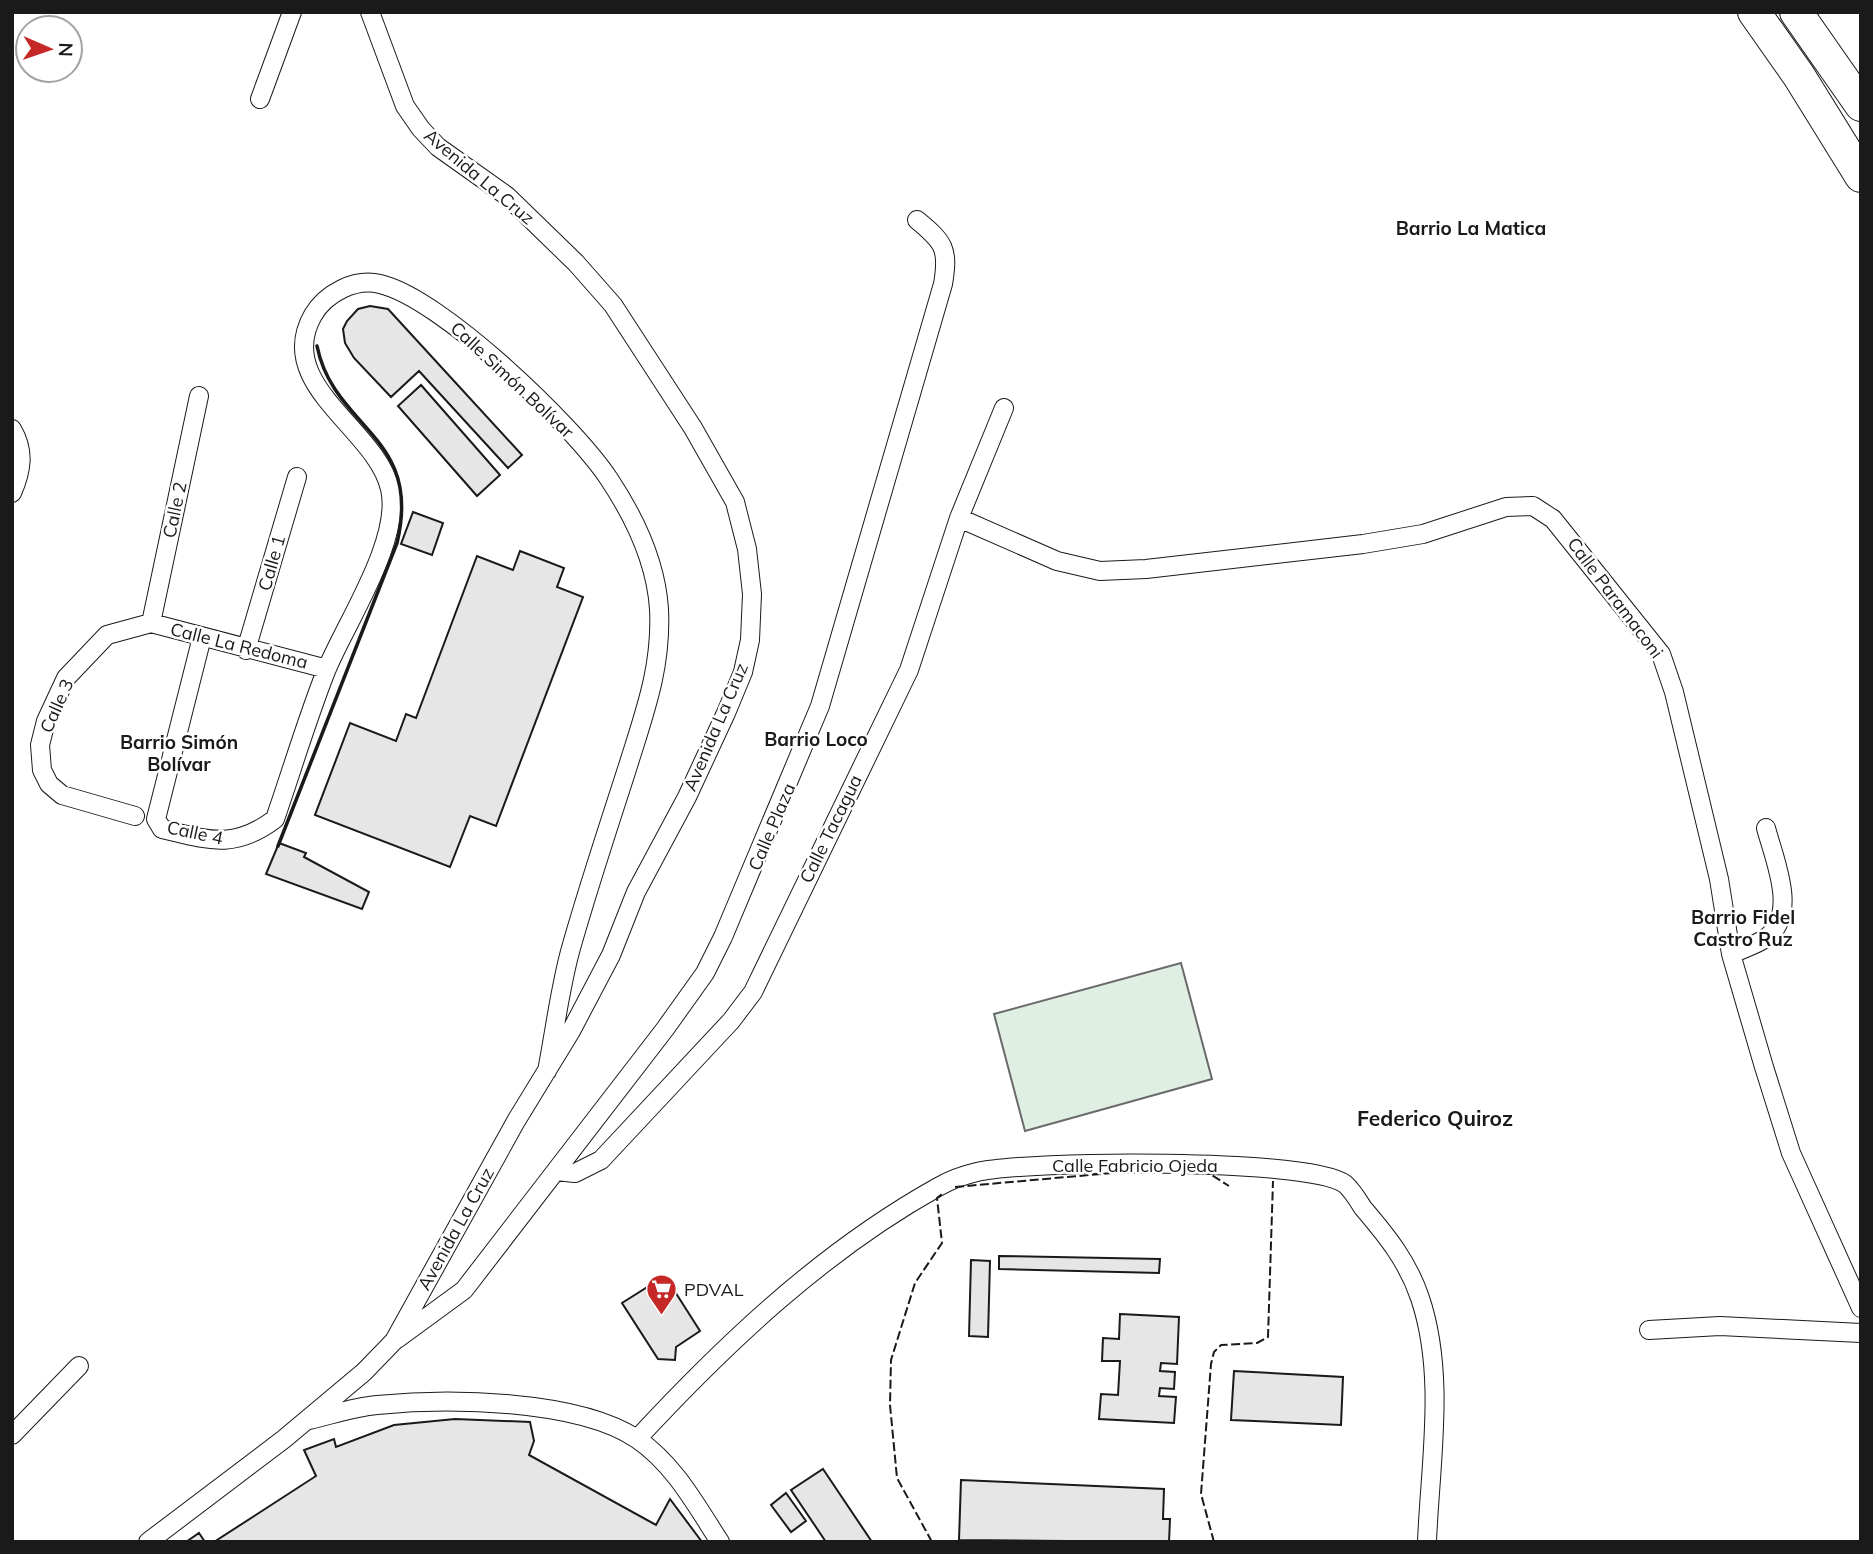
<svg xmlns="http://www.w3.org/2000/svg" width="1873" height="1554" viewBox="0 0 1873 1554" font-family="Mulish,sans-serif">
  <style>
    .green { fill: #e0efe3; stroke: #6a6a6a; stroke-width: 2 }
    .building { fill: #e6e6e6; stroke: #1a1a1a; stroke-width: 2 }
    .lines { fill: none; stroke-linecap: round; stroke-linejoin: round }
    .street-casing { stroke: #1a1a1a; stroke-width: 20 }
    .highway-casing { stroke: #1a1a1a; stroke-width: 34 }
    .street { stroke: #fff; stroke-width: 18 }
    .highway { stroke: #fff; stroke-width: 32 }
    .fence { stroke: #1a1a1a; stroke-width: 2; stroke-dasharray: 9 3.5; stroke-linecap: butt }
    .wall { stroke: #1a1a1a; stroke-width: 3.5 }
    .labels { text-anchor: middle; stroke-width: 5; stroke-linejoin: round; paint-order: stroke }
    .street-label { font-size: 18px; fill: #1a1a1a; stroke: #fff }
    .poi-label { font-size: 18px; fill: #1a1a1a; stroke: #fff; text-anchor: start }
    .neighbourhood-label { font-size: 19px; font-weight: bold; fill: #1a1a1a; stroke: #fff }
    .quarter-label { font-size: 21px; font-weight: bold; fill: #1a1a1a; stroke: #fff }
  </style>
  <rect width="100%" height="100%" fill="#fff"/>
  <path class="green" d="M 1181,963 L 1212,1079 L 1025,1131 L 994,1014 Z"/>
  <path class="building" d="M 370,306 L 388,309 L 522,455 L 508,468 L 419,371 L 391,397 L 354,358 L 345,343 L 343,329 L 347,321 L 358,309 Z
    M 421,385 L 500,475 L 477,496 L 398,406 Z
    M 413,512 L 443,523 L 432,555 L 401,544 Z
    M 520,551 L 564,568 L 557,587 L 583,597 L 496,826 L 470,816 L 450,867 L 315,815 L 350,723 L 396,741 L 406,714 L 416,718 L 477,556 L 513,570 Z
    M 279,843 L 306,853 L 304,857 L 369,892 L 362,909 L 266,874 Z
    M 999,1256 L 1160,1259 L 1159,1273 L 999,1269 Z
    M 971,1260 L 990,1261 L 988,1337 L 969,1336 Z
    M 665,1276 L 700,1331 L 676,1347 L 675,1360 L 658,1359 L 622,1303 Z
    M 1120,1314 L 1179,1317 L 1177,1364 L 1161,1363 L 1160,1371 L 1175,1372 L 1174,1389 L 1160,1388 L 1159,1396 L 1176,1397 L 1174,1423 L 1099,1419 L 1101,1394 L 1118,1395 L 1120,1361 L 1102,1361 L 1103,1338 L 1119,1339 Z
    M 1234,1371 L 1343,1377 L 1341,1425 L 1231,1420 Z
    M 455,1419 L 530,1422 L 534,1441 L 529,1455 L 656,1525 L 670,1499 L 702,1542 L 214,1542 L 316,1476 L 304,1450 L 334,1439 L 336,1447 L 394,1425 Z
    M 823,1469 L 872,1542 L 826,1542 L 791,1490 Z
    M 961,1480 L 1164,1489 L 1163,1519 L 1170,1519 L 1169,1542 L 959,1540 Z
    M 786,1493 L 806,1521 L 791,1532 L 771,1505 Z
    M 199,1533 L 205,1542 L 186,1542 Z"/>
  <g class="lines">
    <defs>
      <path id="street" d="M 260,99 L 292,12
        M 12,429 C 25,451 22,470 12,493
        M 959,518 L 1057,561 L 1100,571 L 1146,569 L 1363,544 L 1423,534 L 1506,507 L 1533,506 L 1553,519 L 1661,654 L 1674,692 L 1719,879 L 1731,954 L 1764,1067 L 1791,1153 L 1861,1308
        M 151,623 L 199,396
        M 202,637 L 156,819 L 162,829 C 208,840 234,850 275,819 C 292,770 307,719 326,671 C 345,624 402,540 390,489 C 377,429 273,385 313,315 C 326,293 355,278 380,284 C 441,298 574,426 609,479 C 635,518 656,562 659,609 C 662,668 644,714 627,769 C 608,828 588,888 571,948 C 560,987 555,1030 547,1071
        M 246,650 L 297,477
        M 135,816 L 62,795 L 49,784 L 42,770 L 40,745 L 46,721 L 66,678 L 107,635 L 151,623 L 327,669
        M 1731,954 C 1742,949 1756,945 1766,938 C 1799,914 1774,859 1766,828
        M 556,1171 L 575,1173 L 601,1160 L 731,1021 L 753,992 L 909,670 L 959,518 L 1004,408
        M 1649,1330 L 1720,1326 L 1861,1333
        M 397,1339 L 464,1290 L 665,1029 L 705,973 L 723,937 L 820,706 L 943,284 C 949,249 944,242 917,220
        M 309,1420 C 331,1415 354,1407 377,1405 C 447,1398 577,1399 637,1439 C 674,1464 696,1505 720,1542
        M 12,1435 L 79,1366
        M 637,1439 C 726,1343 823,1251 938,1187 C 950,1180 964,1175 977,1172 C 1027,1160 1310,1158 1345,1184 C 1352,1190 1358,1200 1363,1208 C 1387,1236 1408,1262 1420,1298 C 1446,1375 1430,1463 1427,1542
        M 148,1542 L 284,1439 L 364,1372 L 394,1341 L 516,1121 L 571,1031 L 611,955 L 636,892 L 687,797 L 726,713 L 743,672 L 750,640 L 752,594 L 747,549 L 735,502 L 693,428 L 613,305 L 576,263 L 507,196 L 438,147 L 421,129 L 405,106 L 370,12"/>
      <path id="highway" d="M 1754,12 L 1799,76 L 1861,176
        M 1796,12 L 1861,105"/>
    </defs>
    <use href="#street" class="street-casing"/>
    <use href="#highway" class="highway-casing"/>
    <use href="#street" class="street"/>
    <use href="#highway" class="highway"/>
    <path class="fence" d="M 1202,1169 L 1229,1186
      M 955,1187 L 1112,1173
      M 932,1542 L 897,1478 L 890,1405 L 891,1360 L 915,1283 L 942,1243 L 937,1198 L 943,1193
      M 1214,1542 L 1201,1494 L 1211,1364 L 1214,1352 L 1221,1345 L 1257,1343 L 1268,1337 L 1273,1181"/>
    <path class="wall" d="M 278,846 L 397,543 C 423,435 334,430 317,346"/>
  </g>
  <defs>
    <symbol id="supermarket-pin" viewBox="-11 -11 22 30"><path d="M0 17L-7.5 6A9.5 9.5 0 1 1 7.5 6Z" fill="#c62828" stroke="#fff"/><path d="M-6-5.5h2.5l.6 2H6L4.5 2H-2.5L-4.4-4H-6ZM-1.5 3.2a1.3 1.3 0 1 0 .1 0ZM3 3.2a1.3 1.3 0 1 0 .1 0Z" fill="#fff"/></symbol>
  </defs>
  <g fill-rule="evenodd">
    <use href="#supermarket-pin" x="644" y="1272" width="35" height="47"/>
  </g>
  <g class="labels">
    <g class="street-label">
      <text transform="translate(479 177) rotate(40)" y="6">Avenida La Cruz</text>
      <text transform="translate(512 380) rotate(43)" y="6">Calle Simón Bolívar</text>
      <text transform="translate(175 510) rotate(-78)" y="6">Calle 2</text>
      <text transform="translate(272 563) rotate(-74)" y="6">Calle 1</text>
      <text transform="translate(1615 598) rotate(53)" y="6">Calle Paramaconi</text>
      <text transform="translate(239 646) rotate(14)" y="6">Calle La Redoma</text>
      <text transform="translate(57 706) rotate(-66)" y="6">Calle 3</text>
      <text transform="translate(716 727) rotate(-67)" y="6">Avenida La Cruz</text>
      <text transform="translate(772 827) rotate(-67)" y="6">Calle Plaza</text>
      <text transform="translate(831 829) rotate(-64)" y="6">Calle Tacagua</text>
      <text transform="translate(195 833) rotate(12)" y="6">Calle 4</text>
      <text x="1135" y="1172">Calle Fabricio Ojeda</text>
      <text transform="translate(456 1229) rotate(-61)" y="6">Avenida La Cruz</text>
    </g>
    <g class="poi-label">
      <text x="684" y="1296">PDVAL</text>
    </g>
    <g class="neighbourhood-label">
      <text x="1471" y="235">Barrio La Matica</text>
      <text x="816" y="746">Barrio Loco</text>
      <text x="179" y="749">Barrio Simón<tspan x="179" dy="22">Bolívar</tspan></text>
      <text x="1743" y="924">Barrio Fidel<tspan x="1743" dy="22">Castro Ruz</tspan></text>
    </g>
    <g class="quarter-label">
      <text x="1435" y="1126">Federico Quiroz</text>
    </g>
  </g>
  <rect width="1873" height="1554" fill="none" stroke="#1a1a1a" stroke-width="28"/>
  <g transform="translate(49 49) rotate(92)"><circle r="33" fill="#ffffff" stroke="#a3a3a3" stroke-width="2"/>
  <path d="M0-5L12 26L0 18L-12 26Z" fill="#c62828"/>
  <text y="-10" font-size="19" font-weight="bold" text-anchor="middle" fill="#1a1a1a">N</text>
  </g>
</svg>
